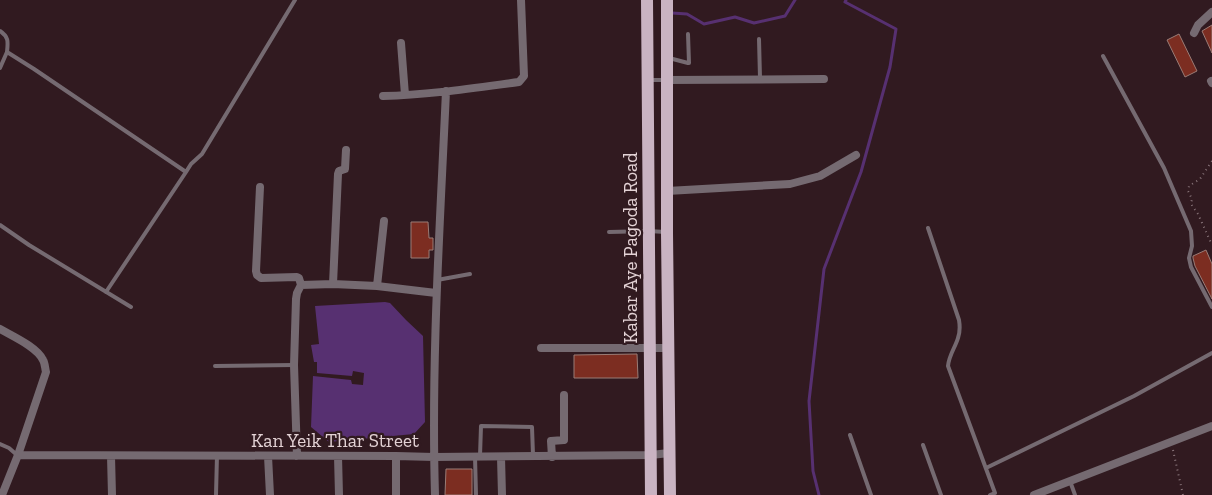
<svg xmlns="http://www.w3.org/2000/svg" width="1212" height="495" viewBox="0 0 1212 495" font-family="'Zilla Slab',serif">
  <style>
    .water { fill: #573071 }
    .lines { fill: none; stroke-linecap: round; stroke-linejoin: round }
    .stream { stroke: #573071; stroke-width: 3 }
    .building { fill: #7c2d21; stroke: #9a7c76 }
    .path { stroke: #8b777c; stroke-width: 2; stroke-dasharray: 1 4; stroke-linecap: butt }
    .service { stroke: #756a71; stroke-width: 4 }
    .minor { stroke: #756a71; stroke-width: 8 }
    .primary { stroke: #c9b3c2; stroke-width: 12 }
    .labels { text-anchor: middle; stroke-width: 4.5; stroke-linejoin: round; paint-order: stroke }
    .street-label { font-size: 19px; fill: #e3d2d5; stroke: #311a20 }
  </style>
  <rect width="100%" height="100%" fill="#311a20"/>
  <path class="water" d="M 385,302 L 390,303 L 406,320 L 423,336 L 425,422 L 414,434 L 329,442 L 311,427 L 313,376 L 351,380 L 352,384 L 363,385 L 364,373 L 353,371 L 352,376 L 317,373 L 317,362 L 314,362 L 311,345 L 319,344 L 315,306 Z"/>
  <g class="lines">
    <path class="stream" d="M 672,13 L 687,14 L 704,24 L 735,17 L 754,23 L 785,16 L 795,0
      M 819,495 L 813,471 L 809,401 L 824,269 L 861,172 L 890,67 L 896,29 L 845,2 L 846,0"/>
  </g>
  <path class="building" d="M 1212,25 L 1212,53 L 1202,31 Z
    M 1179,34 L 1197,71 L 1185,77 L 1167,40 Z
    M 411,222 L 428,222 L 429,238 L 433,238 L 433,250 L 429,250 L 429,258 L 411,258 Z
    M 1206,250 L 1212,264 L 1212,299 L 1195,266 L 1193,258 L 1193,256 Z
    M 637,354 L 638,378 L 574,378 L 574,355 Z
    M 446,469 L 472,469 L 472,495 L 445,495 Z"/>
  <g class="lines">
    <path class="path" d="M 1212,161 L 1200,179 L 1189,186 L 1188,191 L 1192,199 L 1191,204 L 1198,214 L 1212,245
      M 1173,450 L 1183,495"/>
    <path class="service" d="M 0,31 C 9,37 8,42 7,52
      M 759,39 L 760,78
      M 1103,56 L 1164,168 L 1191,231 L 1192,246 L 1189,258 L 1191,267 L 1212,307
      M 669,58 L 688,63 L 689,63 L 688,34
      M 0,68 L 7,52 L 34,69 L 186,172 L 191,164 L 202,154 L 295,0
      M 649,80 L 665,80
      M 0,225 L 29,245 L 131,307
      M 928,228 L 959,320 C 960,326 960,332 958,338 C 955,348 949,355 948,366 L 995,493 L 990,495
      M 609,232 L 649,231 L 665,232
      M 437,280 L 470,274
      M 106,292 L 186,172
      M 215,366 L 294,365
      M 850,435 L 871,495
      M 0,444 L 9,448 L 17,455
      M 923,445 L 941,495
      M 475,456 L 476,495
      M 480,456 L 481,426 L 532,427 L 533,455
      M 986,468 L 1134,396 L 1212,353
      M 1070,481 L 1075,495
      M 216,495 L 217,455"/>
    <path class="minor" d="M 1194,33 L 1198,25 L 1212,12
      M 401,43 L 405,95
      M 667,80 L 824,79
      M 1211,81 L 1212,83
      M 383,96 C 428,95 474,88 519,82 L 524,76 L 521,0
      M 260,187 L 256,271 L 257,275 L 261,278 L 297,277 L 299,278 L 301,285 L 297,293 L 296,299 L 294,365 L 297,456
      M 667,191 L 790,184 L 820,176 L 856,155
      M 333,284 L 338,174 L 339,171 L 345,169 L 346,150
      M 301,285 L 333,284 L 377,286 L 436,293
      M 377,286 L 384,221
      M 0,329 C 12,336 37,347 43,360 C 45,363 45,368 46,372 L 18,455 L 2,495
      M 541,348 L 668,348
      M 18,455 L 396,456 L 434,457 L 651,455 L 669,453
      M 111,456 L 112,495
      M 268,456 L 270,495
      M 338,456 L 339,495
      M 396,456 L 396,495
      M 501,457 L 502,495
      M 552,457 L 551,441 L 564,440 L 564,395
      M 435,495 C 431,360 440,226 446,91
      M 1034,495 L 1212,426"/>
    <path class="primary" d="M 647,0 L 651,495
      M 667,0 L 667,233 L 670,495"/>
  </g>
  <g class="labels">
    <g class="street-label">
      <text transform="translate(630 248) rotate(-90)" y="7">Kabar Aye Pagoda Road</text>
      <text x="335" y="447">Kan Yeik Thar Street</text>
    </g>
  </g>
</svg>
